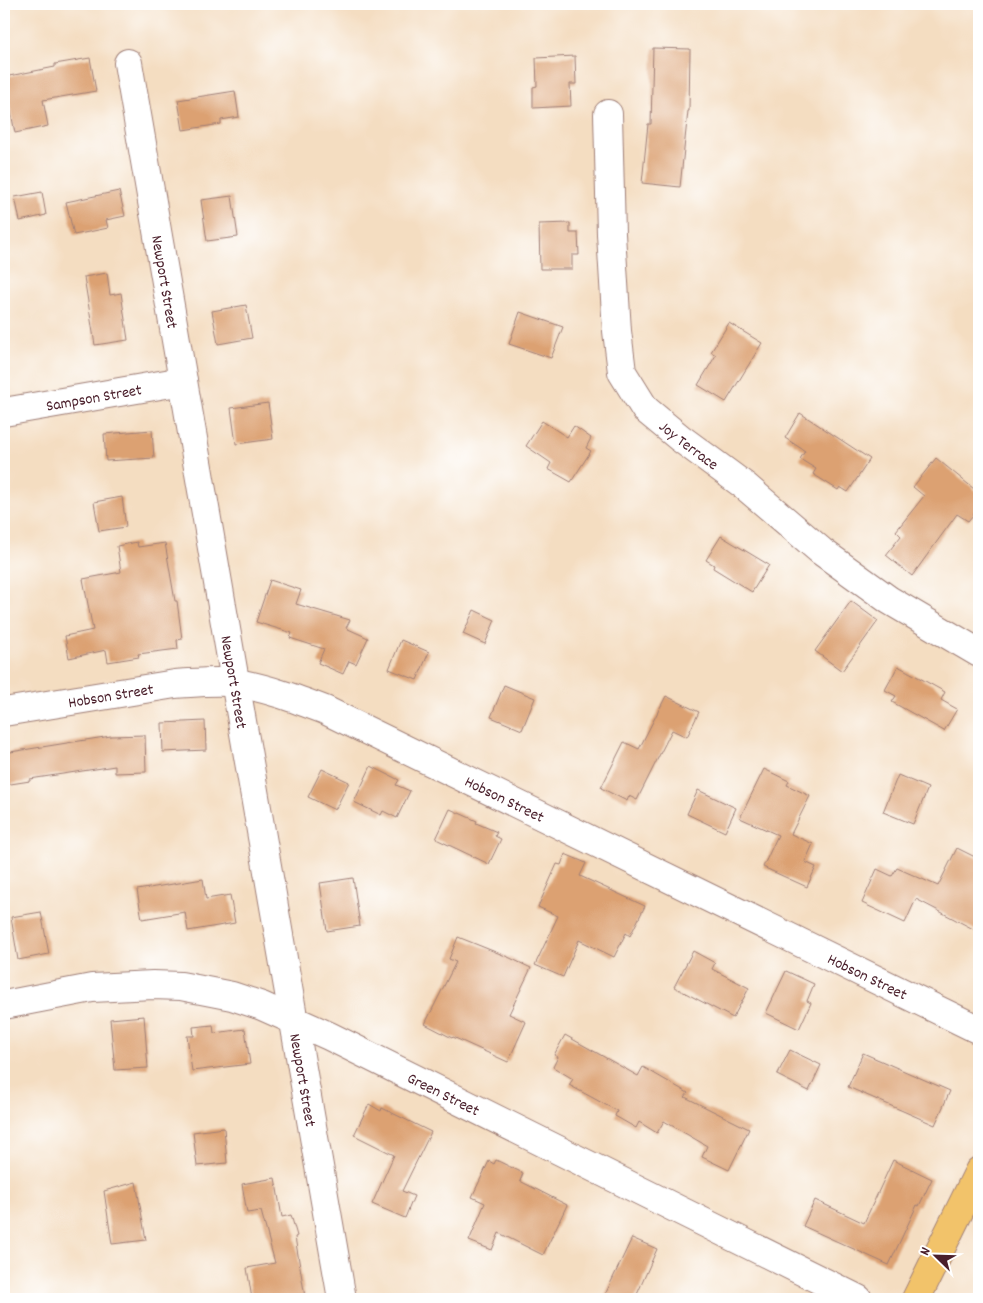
<svg xmlns="http://www.w3.org/2000/svg" width="983" height="1303" viewBox="0 0 983 1303" font-family="Dekko,sans-serif">
  <style>
    .building { fill: #dca172 }
    .lines { fill: none; stroke-linecap: round; stroke-linejoin: round }
    .minor-casing { stroke: #9f7e76; stroke-width: 30 }
    .major-casing { stroke: #9f7e76; stroke-width: 30 }
    .minor { stroke: #fff; stroke-width: 28 }
    .major { stroke: #f2c36a; stroke-width: 28 }
    .labels { text-anchor: middle; stroke-width: 4; stroke-linejoin: round; paint-order: stroke }
    .street-label { font-size: 16px; fill: #4a1f2b; stroke: #fff }
  </style>
  <rect width="100%" height="100%" fill="#fff"/>
  <filter id="ink" filterUnits="userSpaceOnUse"><feTurbulence type="fractalNoise" baseFrequency=".02" numOctaves="2"/><feDisplacementMap in="SourceGraphic" scale="10" xChannelSelector="R" yChannelSelector="G"/><feConvolveMatrix kernelMatrix="1 2 1 2 8 2 1 2 1" color-interpolation-filters="sRGB"/></filter>
  <filter id="wash" filterUnits="userSpaceOnUse"><feTurbulence type="fractalNoise" baseFrequency=".0096" numOctaves="4" result="noise"/><feDisplacementMap in="SourceGraphic" scale="20" xChannelSelector="R" yChannelSelector="G"/><feGaussianBlur stdDeviation="1.12" result="paint"/><feColorMatrix in="noise" values="0 0 0 0 0 0 0 0 0 0 0 0 0 0 0 0 0 1.4 0 .05"/><feComposite in="paint" operator="in"/></filter>
  <g filter="url(#wash)">
    <rect width="100%" height="100%" fill="#f4ddc1"/>
    <g id="blocks">
      <path class="building" d="M 653,48 L 690,49 L 689,111 L 688,111 L 680,187 L 642,183 L 648,124 L 651,124 Z
        M 575,56 L 576,84 L 570,84 L 571,106 L 533,108 L 533,87 L 537,86 L 536,58 Z
        M 90,58 L 96,91 L 43,100 L 48,126 L 15,133 L 4,77 L 55,67 L 55,64 Z
        M 235,91 L 239,117 L 221,120 L 221,124 L 183,130 L 178,100 Z
        M 119,191 L 125,216 L 106,220 L 108,228 L 74,235 L 66,202 Z
        M 42,192 L 46,215 L 20,221 L 15,197 Z
        M 232,196 L 238,237 L 207,241 L 201,200 Z
        M 570,223 L 570,233 L 578,233 L 579,255 L 572,255 L 572,269 L 540,269 L 539,224 Z
        M 107,273 L 110,295 L 121,293 L 128,340 L 95,345 L 84,277 Z
        M 246,305 L 252,338 L 218,344 L 212,311 Z
        M 520,312 L 563,327 L 551,358 L 509,344 Z
        M 729,323 L 762,343 L 726,402 L 698,385 L 716,355 L 711,352 Z
        M 268,403 L 273,439 L 236,444 L 231,408 Z
        M 800,413 L 870,459 L 848,492 L 840,487 L 838,490 L 813,474 L 816,469 L 800,459 L 805,451 L 785,438 Z
        M 542,421 L 567,437 L 574,426 L 591,438 L 586,448 L 591,451 L 571,482 L 548,469 L 551,463 L 526,446 Z
        M 152,430 L 154,458 L 106,461 L 104,434 Z
        M 936,458 L 979,493 L 979,508 L 968,521 L 957,514 L 912,576 L 886,555 L 901,536 L 896,531 L 924,496 L 913,487 Z
        M 122,497 L 126,527 L 99,531 L 94,502 Z
        M 721,536 L 769,565 L 752,592 L 713,568 L 714,565 L 706,560 Z
        M 137,542 L 138,547 L 165,543 L 175,601 L 177,601 L 182,639 L 177,640 L 178,649 L 138,654 L 139,657 L 108,662 L 106,650 L 69,658 L 65,636 L 93,630 L 83,579 L 121,572 L 117,546 Z
        M 270,580 L 301,590 L 296,604 L 350,620 L 346,628 L 368,638 L 356,664 L 349,661 L 343,674 L 318,663 L 324,649 L 290,638 L 292,633 L 256,622 Z
        M 851,601 L 878,621 L 842,671 L 815,651 Z
        M 474,610 L 495,620 L 485,644 L 463,634 Z
        M 401,640 L 429,652 L 417,680 L 389,669 Z
        M 898,666 L 945,692 L 941,700 L 957,709 L 944,731 L 892,702 L 896,696 L 885,690 Z
        M 504,685 L 535,698 L 522,730 L 491,717 Z
        M 666,696 L 699,712 L 687,737 L 672,730 L 637,800 L 629,796 L 627,801 L 601,788 L 624,742 L 639,749 Z
        M 205,721 L 206,750 L 163,752 L 162,723 Z
        M 145,735 L 146,772 L 115,773 L 115,766 L 30,779 L 30,781 L 4,785 L 4,753 L 111,736 Z
        M 371,766 L 399,780 L 396,785 L 410,791 L 397,818 L 383,811 L 381,815 L 354,802 Z
        M 322,769 L 349,782 L 335,810 L 308,797 Z
        M 764,769 L 789,781 L 787,785 L 810,796 L 791,834 L 813,844 L 805,862 L 816,867 L 807,887 L 763,867 L 778,835 L 740,818 Z
        M 898,775 L 928,788 L 913,824 L 883,812 Z
        M 698,790 L 736,808 L 725,832 L 687,814 Z
        M 450,809 L 477,821 L 476,823 L 497,832 L 495,836 L 501,839 L 489,864 L 436,839 Z
        M 957,848 L 979,859 L 979,932 L 916,899 L 905,923 L 862,903 L 877,869 L 892,876 L 897,868 L 938,886 Z
        M 565,854 L 586,863 L 580,876 L 645,906 L 630,936 L 626,933 L 614,957 L 579,940 L 563,977 L 535,965 L 558,916 L 538,907 L 557,864 L 561,865 Z
        M 353,878 L 360,926 L 327,931 L 320,883 Z
        M 203,879 L 206,899 L 230,895 L 235,923 L 188,931 L 185,912 L 142,919 L 137,890 Z
        M 41,912 L 49,954 L 18,960 L 11,917 Z
        M 458,937 L 508,957 L 531,968 L 509,1014 L 526,1022 L 508,1062 L 453,1037 L 452,1038 L 425,1024 L 456,962 L 449,959 Z
        M 693,951 L 715,963 L 712,969 L 749,988 L 733,1018 L 674,987 Z
        M 786,971 L 814,984 L 807,1001 L 811,1003 L 799,1029 L 766,1013 Z
        M 144,1016 L 148,1068 L 115,1070 L 110,1019 Z
        M 213,1025 L 214,1033 L 245,1029 L 250,1064 L 192,1071 L 187,1036 L 194,1036 L 193,1027 Z
        M 565,1035 L 638,1076 L 643,1067 L 688,1093 L 685,1097 L 749,1129 L 729,1170 L 702,1157 L 707,1146 L 664,1121 L 657,1133 L 639,1122 L 636,1128 L 615,1116 L 617,1111 L 569,1085 L 573,1079 L 553,1067 L 558,1057 L 554,1055 Z
        M 790,1050 L 821,1065 L 809,1091 L 777,1075 Z
        M 863,1053 L 950,1091 L 935,1125 L 848,1087 Z
        M 369,1104 L 381,1111 L 382,1108 L 431,1132 L 402,1191 L 414,1196 L 405,1218 L 372,1204 L 394,1155 L 354,1135 Z
        M 224,1128 L 227,1163 L 197,1166 L 193,1132 Z
        M 496,1160 L 523,1173 L 520,1181 L 567,1205 L 543,1255 L 499,1233 L 492,1250 L 469,1241 L 485,1203 L 472,1197 L 489,1161 L 494,1164 Z
        M 893,1160 L 932,1179 L 919,1206 L 917,1205 L 889,1265 L 803,1226 L 815,1200 L 864,1223 Z
        M 275,1178 L 282,1217 L 291,1215 L 297,1236 L 295,1237 L 305,1297 L 293,1299 L 252,1299 L 247,1268 L 275,1263 L 261,1211 L 247,1213 L 242,1184 Z
        M 136,1182 L 146,1240 L 112,1244 L 104,1191 Z
        M 632,1238 L 657,1249 L 635,1299 L 603,1299 Z"/>
    </g>
  </g>
  <g filter="url(#ink)">
    <use href="#blocks" fill-opacity="0" stroke="#9f7e76" stroke-width="1"/>
    <g class="lines">
      <defs>
        <g id="minor">
          <path id="s1" d="M 128,63 L 342,1299"/>
          <path id="s2" d="M 608,114 L 611,234 L 617,331 L 622,372 L 645,409 L 680,438 L 745,486 L 821,551 L 889,600 L 979,653"/>
          <path id="s3" d="M 4,412 L 183,381"/>
          <path id="s4" d="M 4,712 L 175,684 C 195,683 217,680 237,683 C 267,688 296,699 325,710 L 979,1030"/>
          <path id="s5" d="M 4,1005 L 92,988 L 153,985 L 181,986 L 232,996 L 262,1006 L 329,1036 L 858,1299"/>
        </g>
        <path id="major" d="M 916,1299 L 979,1171"/>
      </defs>
      <use href="#minor" class="minor-casing"/>
      <use href="#major" class="major-casing"/>
      <use href="#minor" class="minor"/>
      <use href="#major" class="major"/>
    </g>
  </g>
  <g class="labels">
    <g class="street-label">
      <text dy="6" stroke="none"><textPath href="#s1" startOffset="222">Newport Street</textPath></text>
      <text dy="6" stroke="none"><textPath href="#s3" startOffset="91">Sampson Street</textPath></text>
      <text dy="6" stroke="none"><textPath href="#s2" startOffset="359">Joy Terrace</textPath></text>
      <text dy="6" stroke="none"><textPath href="#s1" startOffset="628">Newport Street</textPath></text>
      <text dy="6" stroke="none"><textPath href="#s4" startOffset="108">Hobson Street</textPath></text>
      <text dy="6" stroke="none"><textPath href="#s4" startOffset="528">Hobson Street</textPath></text>
      <text dy="6" stroke="none"><textPath href="#s4" startOffset="932">Hobson Street</textPath></text>
      <text dy="6" stroke="none"><textPath href="#s1" startOffset="1032">Newport Street</textPath></text>
      <text dy="6" stroke="none"><textPath href="#s5" startOffset="464">Green Street</textPath></text>
    </g>
  </g>
  <rect width="983" height="1303" fill="none" stroke="#fff" stroke-width="20"/>
  <g transform="translate(936 1256) rotate(293)" stroke="#ffffff" stroke-width="4" paint-order="stroke">
  <path d="M0-4L9 19L0 12L-9 19Z" fill="#4a1f2b"/>
  <text y="-8" font-size="14" font-weight="bold" text-anchor="middle" fill="#4a1f2b">N</text>
  </g>
</svg>
